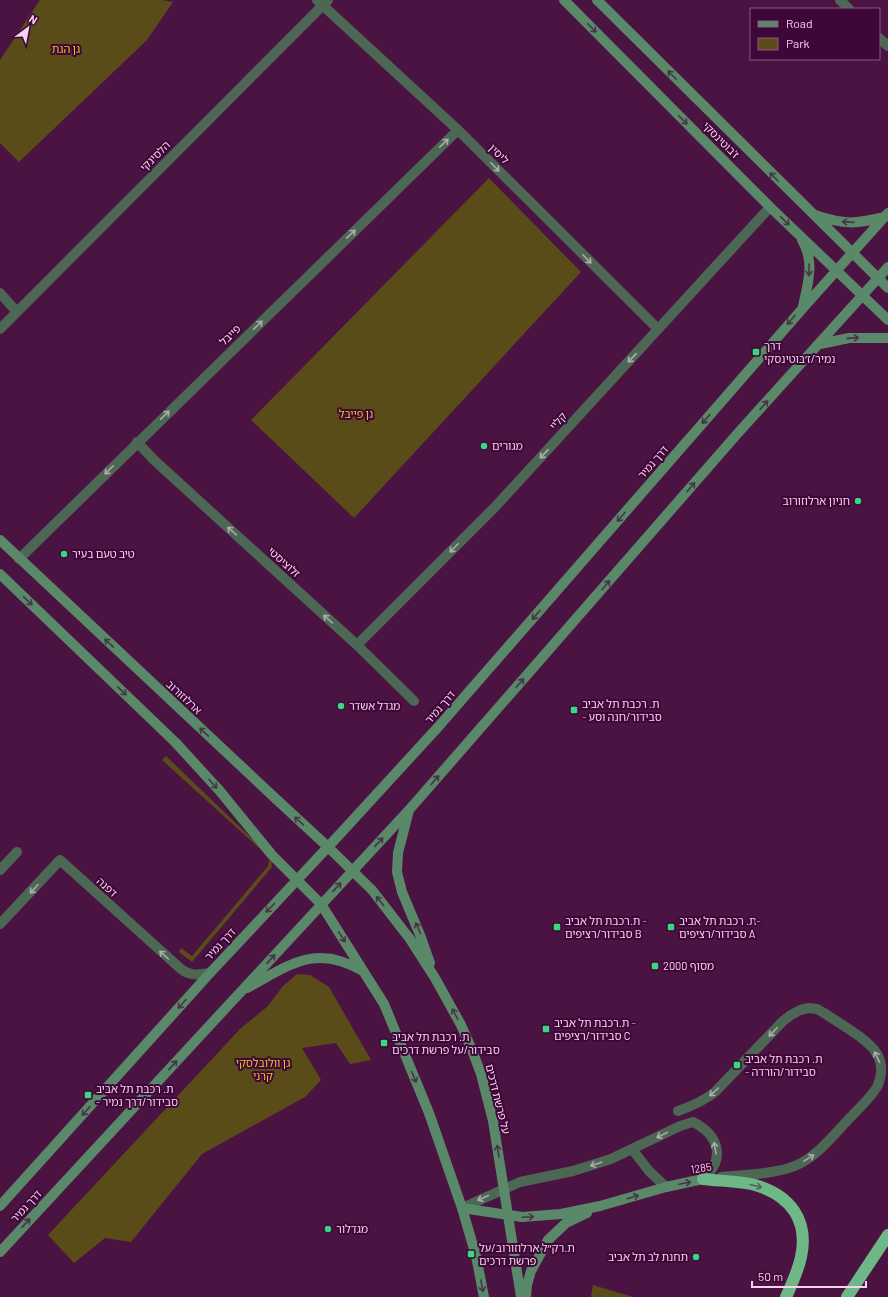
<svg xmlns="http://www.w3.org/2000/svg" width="888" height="1297" viewBox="0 0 888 1297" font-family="Barlow,'Noto Sans Hebrew',sans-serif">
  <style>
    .green { fill: #5a4c18 }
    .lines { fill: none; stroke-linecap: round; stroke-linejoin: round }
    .street { stroke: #4c6854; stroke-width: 10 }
    .secondary { stroke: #5a8969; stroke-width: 10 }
    .highway { stroke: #6eb887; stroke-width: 12 }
    .oneway { stroke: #483449 }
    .oneway2 { stroke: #b1a8b0 }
    .oneway3 { stroke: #566060 }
    .poi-dot { fill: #37d880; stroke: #3f0738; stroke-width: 1.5 }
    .labels { text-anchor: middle; stroke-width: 4; stroke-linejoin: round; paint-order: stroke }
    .park-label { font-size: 11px; fill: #e9c325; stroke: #3f0738 }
    .street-label { font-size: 11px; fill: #f5d2ed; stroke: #3f0738 }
    .poi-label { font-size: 11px; fill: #f5d2ed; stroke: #3f0738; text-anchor: start }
  </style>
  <rect width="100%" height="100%" fill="#4a1342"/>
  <path class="green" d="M 40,0 L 162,0 L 173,2 L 147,40 L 19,162 L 0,143 L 0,60 Z
    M 489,178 L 581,272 L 354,518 L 251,420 Z
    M 166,756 L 271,857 L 272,867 L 192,962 L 179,952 L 181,948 L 192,956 L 268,866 L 270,858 L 162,760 Z
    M 297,974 L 310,975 L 329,987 L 371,1060 L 350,1064 L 336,1043 L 302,1048 L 321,1080 L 305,1097 L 202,1154 L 131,1242 L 105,1238 L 74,1263 L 48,1235 L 240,1029 L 268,1006 L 283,986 Z
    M 593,1285 L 633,1297 L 591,1297 Z"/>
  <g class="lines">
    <path class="street" d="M 317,0 L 458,130 L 658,329
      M 840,0 L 849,9
      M 879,38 L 888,46
      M 0,293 L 17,312
      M 0,329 L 328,0
      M 137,442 L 154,460 L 357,645 L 414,701
      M 19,559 L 458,130
      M 357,645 L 495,507 L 770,207
      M 0,870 L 17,852
      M 0,924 L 60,860 L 181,969 C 190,976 199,975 210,973
      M 678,1111 C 692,1106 704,1101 715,1092 L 783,1021 L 791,1015 L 800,1010 L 809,1008 L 817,1009 L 824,1013 C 839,1023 869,1040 877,1054 C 883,1064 882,1077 877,1087 C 869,1100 857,1110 847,1121 C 832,1137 817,1156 797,1165 C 777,1174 743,1175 721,1177
      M 632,1149 L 649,1171 L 666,1187
      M 462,1208 L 520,1182 L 573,1171 L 611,1159 L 680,1126 L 693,1122 C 719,1135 726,1159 703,1179"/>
    <path class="secondary" d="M 564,0 L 770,207 L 888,320
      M 597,0 L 888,288
      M 815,215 C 845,225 854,224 885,217
      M 802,240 C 815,261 808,284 803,306
      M 820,344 L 849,338 L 888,338
      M 0,540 L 275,798 L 328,847 L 372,890 L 410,939 L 435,978 L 461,1025 L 472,1050 L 481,1074 L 493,1121 L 521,1297
      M 0,574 L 175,742 L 219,790 L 272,855 L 321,904 L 384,1004 L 415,1079 L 429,1113 L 462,1208 L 476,1256 L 484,1297
      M 409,810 L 398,853 L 397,872 L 402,892 L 420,935 L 430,963
      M 247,988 C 290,965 315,943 363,971
      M 0,1206 L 210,973 L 340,834 L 439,726 L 803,308 L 888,213
      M 462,1208 L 522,1217 L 561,1214 L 600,1206 L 666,1187 L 703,1179
      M 0,1252 L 409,810 L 738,433 L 888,267
      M 526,1297 L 527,1285 L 531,1271 L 548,1240 L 566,1223 L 587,1213"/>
    <path class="highway" d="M 703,1179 C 719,1181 741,1181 755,1185 C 790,1195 809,1220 801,1257 C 798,1271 792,1284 786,1297
      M 847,1297 L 888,1235"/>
  </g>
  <defs><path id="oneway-shaft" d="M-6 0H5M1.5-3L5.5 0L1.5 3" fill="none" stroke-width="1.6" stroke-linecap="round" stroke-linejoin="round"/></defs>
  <g class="oneway">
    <use href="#oneway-shaft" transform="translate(592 28) rotate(45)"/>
    <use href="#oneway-shaft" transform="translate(672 75) rotate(-135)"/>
    <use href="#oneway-shaft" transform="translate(683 120) rotate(45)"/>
    <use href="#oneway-shaft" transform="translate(774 177) rotate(-135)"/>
    <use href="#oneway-shaft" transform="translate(785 221) rotate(44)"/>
    <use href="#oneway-shaft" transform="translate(848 222) rotate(-176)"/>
    <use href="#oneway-shaft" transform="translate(809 270) rotate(91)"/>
    <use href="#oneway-shaft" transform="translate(791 320) rotate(131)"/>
    <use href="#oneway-shaft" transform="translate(853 338) rotate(-4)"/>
    <use href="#oneway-shaft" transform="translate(764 405) rotate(-48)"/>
    <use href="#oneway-shaft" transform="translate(706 419) rotate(131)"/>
    <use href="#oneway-shaft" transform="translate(691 487) rotate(-49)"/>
    <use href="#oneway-shaft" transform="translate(621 517) rotate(131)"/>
    <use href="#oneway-shaft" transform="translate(606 585) rotate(-49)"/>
    <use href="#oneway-shaft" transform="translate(28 601) rotate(44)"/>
    <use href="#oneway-shaft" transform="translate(536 615) rotate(131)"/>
    <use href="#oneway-shaft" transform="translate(109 643) rotate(-137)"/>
    <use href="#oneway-shaft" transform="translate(520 683) rotate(-49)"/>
    <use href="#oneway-shaft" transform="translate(122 691) rotate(44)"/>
    <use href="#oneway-shaft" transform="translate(204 732) rotate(-137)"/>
    <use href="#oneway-shaft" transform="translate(435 780) rotate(-49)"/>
    <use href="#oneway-shaft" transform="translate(213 784) rotate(48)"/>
    <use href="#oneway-shaft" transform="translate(299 821) rotate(-138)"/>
    <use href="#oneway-shaft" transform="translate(379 842) rotate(-47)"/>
    <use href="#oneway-shaft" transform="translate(337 887) rotate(-47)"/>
    <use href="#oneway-shaft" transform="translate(380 901) rotate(-129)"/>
    <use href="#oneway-shaft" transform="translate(270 908) rotate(134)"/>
    <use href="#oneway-shaft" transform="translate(418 928) rotate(-113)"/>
    <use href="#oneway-shaft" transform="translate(342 937) rotate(58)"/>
    <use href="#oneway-shaft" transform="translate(271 959) rotate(-47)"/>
    <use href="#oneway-shaft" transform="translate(182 1004) rotate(132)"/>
    <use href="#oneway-shaft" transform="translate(455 1014) rotate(-118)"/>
    <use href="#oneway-shaft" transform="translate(173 1065) rotate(-47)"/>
    <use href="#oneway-shaft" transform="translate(414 1077) rotate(67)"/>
    <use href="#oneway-shaft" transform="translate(86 1111) rotate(132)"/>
    <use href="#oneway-shaft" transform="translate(498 1151) rotate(-99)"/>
    <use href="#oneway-shaft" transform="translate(685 1183) rotate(-12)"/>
    <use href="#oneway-shaft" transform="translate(633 1197) rotate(-17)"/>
    <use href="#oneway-shaft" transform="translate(528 1217) rotate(-3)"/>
    <use href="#oneway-shaft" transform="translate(26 1223) rotate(-47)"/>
    <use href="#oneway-shaft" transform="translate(482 1286) rotate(79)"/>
  </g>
  <g class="oneway2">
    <use href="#oneway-shaft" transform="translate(444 143) rotate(-44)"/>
    <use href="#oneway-shaft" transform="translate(495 167) rotate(45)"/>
    <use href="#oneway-shaft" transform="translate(351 234) rotate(-44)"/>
    <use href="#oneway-shaft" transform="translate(587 259) rotate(45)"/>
    <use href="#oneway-shaft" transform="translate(258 325) rotate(-44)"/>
    <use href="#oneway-shaft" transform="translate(632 358) rotate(133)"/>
    <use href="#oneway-shaft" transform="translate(165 415) rotate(-44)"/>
    <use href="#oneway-shaft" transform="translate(544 454) rotate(133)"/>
    <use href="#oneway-shaft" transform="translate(109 470) rotate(135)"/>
    <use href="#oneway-shaft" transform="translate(232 531) rotate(-138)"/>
    <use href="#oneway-shaft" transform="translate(454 548) rotate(135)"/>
    <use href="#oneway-shaft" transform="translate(328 619) rotate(-138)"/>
    <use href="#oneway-shaft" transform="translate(34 889) rotate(132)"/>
    <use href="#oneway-shaft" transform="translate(164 955) rotate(-138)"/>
    <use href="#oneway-shaft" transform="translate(773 1032) rotate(134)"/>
    <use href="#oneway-shaft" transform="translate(877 1057) rotate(-116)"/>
    <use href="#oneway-shaft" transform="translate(714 1092) rotate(138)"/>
    <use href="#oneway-shaft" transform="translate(662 1135) rotate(154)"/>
    <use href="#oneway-shaft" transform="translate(715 1148) rotate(-100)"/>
    <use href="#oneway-shaft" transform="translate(809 1158) rotate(-32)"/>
    <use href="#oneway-shaft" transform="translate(596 1164) rotate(162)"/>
    <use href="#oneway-shaft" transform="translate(483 1198) rotate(156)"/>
  </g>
  <use class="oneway3" href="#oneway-shaft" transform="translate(756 1186) rotate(15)"/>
  <g class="poi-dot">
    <rect x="752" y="348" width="8" height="8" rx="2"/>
    <circle cx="484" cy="446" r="4"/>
    <circle cx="858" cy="501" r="4"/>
    <circle cx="64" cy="554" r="4"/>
    <circle cx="341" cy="706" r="4"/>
    <rect x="570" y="706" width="8" height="8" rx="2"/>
    <rect x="553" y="923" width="8" height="8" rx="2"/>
    <rect x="667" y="923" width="8" height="8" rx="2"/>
    <rect x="651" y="962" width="8" height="8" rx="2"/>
    <rect x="542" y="1025" width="8" height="8" rx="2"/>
    <rect x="380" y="1039" width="8" height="8" rx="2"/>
    <rect x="733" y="1061" width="8" height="8" rx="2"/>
    <rect x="84" y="1091" width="8" height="8" rx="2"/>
    <circle cx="328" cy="1229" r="4"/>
    <rect x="467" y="1250" width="8" height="8" rx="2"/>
    <circle cx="696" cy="1257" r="4"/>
  </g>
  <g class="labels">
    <g class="park-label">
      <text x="66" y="53">גן הגת</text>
      <text x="356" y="418">גן פייבל</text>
      <text x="263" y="1067">גן וולובלסקי<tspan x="263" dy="13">קרני</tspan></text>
    </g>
    <g class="street-label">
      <text transform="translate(721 140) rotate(45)" y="4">ז'בוטינסקי</text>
      <text transform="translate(499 154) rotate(45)" y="4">ליסין</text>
      <text transform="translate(155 156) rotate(-45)" y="4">הלסינקי</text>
      <text transform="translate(230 335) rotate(-44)" y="4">פייבל</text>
      <text transform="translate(558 421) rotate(-47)" y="4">קליי</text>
      <text transform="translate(653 462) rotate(-49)" y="4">דרך נמיר</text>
      <text transform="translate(284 562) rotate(42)" y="4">זלוציסטי</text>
      <text transform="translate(184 697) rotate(43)" y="4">ארלוזורוב</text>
      <text transform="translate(440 707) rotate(-49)" y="4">דרך נמיר</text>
      <text transform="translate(107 887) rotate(42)" y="4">דפנה</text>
      <text transform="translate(220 944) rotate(-47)" y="4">דרך נמיר</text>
      <text transform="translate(498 1099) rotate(76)" y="4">על פרשת דרכים</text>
      <text transform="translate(701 1168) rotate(-9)" y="4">1285</text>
      <text transform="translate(26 1206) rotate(-47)" y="4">דרך נמיר</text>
    </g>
    <g class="poi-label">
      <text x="764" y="350">דרך<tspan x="764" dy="13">נמיר/ז׳בוטינסקי</tspan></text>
      <text x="492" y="450">מגורים</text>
      <text x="850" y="505" text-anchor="end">חניון ארלוזורוב</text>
      <text x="72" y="558">טיב טעם בעיר</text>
      <text x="582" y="708">ת. רכבת תל אביב<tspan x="582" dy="13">- סבידור/חנה וסע</tspan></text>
      <text x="349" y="710">מגדל אשדר</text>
      <text x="565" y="925">ת.רכבת תל אביב -<tspan x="565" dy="13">סבידור/רציפים B</tspan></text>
      <text x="679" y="925">ת. רכבת תל אביב-<tspan x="679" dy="13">סבידור/רציפים A</tspan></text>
      <text x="663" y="970">מסוף 2000</text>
      <text x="554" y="1027">ת.רכבת תל אביב -<tspan x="554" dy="13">סבידור/רציפים C</tspan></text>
      <text x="392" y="1041">ת. רכבת תל אביב<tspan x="392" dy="13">סבידור/על פרשת דרכים</tspan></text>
      <text x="745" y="1063">ת. רכבת תל אביב<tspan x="745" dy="13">- סבידור/הורדה</tspan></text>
      <text x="96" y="1093">ת. רכבת תל אביב<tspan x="96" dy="13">- סבידור/דרך נמיר</tspan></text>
      <text x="336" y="1233">מגדלור</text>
      <text x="479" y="1252">ת.רק״ל ארלוזורוב/על<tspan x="479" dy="13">פרשת דרכים</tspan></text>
      <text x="688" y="1261" text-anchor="end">תחנת לב תל אביב</text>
    </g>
  </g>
  <rect x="750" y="8" width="130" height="52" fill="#3f0738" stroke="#885880"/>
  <rect x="758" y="21" width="20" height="6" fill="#5a8969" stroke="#885880"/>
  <text x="786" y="28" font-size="12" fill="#f5d2ed">Road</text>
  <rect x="758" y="38" width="20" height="12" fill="#5a4c18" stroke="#885880"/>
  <text x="786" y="48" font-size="12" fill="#f5d2ed">Park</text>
  <g transform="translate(28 28) rotate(32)" stroke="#3f0738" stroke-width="3" paint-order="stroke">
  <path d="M0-3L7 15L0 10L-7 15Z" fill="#f5d2ed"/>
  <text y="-6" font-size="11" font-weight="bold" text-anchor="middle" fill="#f5d2ed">N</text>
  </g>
  <path d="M752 1281v6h114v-6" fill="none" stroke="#f5d2ed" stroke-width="2"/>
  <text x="758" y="1281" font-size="12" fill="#f5d2ed" stroke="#3f0738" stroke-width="3" paint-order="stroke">50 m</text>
</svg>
